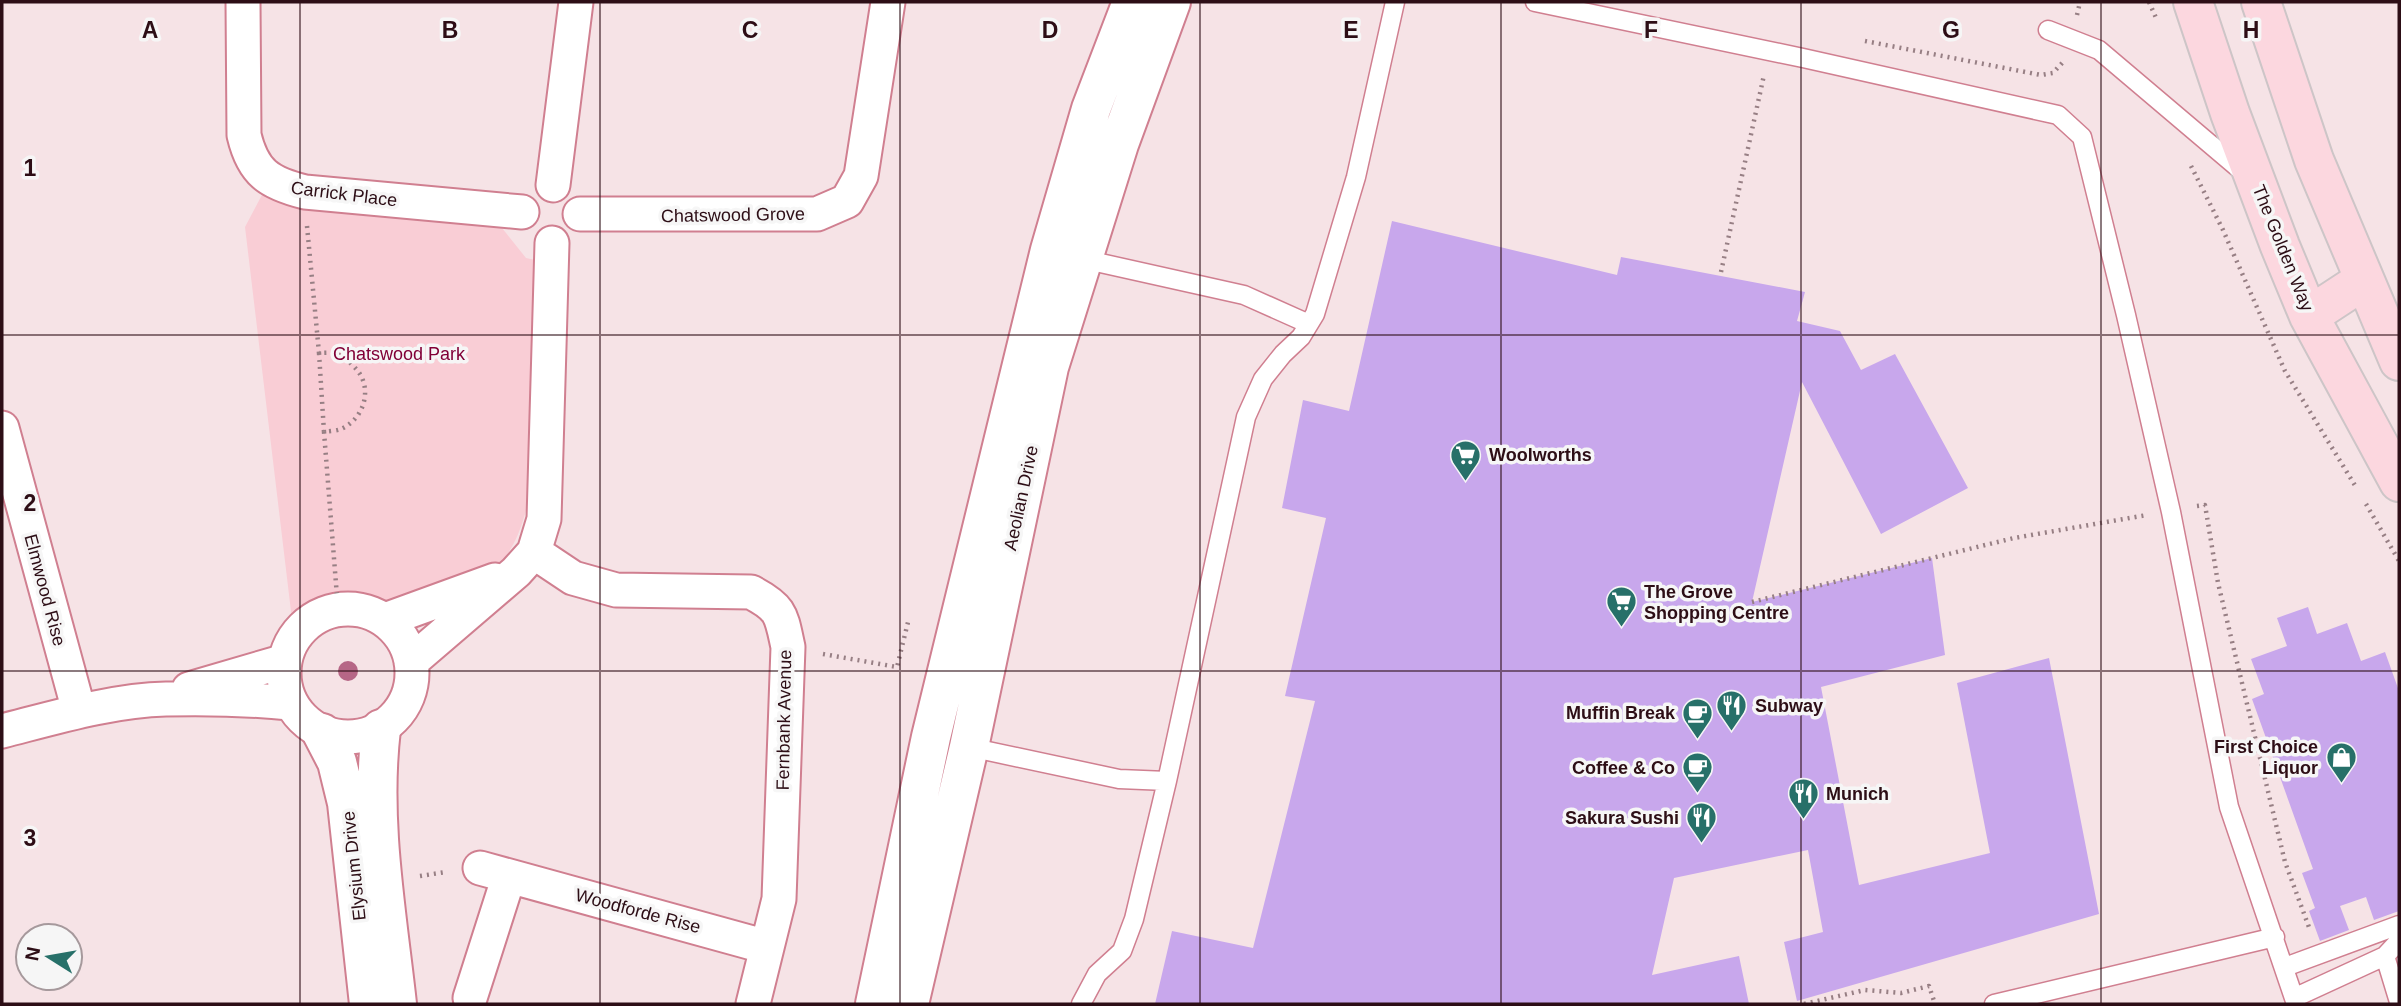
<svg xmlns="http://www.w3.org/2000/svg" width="2401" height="1006" viewBox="0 0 2401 1006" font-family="Helvetica,sans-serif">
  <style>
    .green { fill: #f9cdd5 }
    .building { fill: #c8a7ec }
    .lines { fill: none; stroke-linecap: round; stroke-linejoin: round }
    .service-casing { stroke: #d07f90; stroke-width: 21 }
    .minor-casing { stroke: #d07f90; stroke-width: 37 }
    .tertiary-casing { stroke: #d07f90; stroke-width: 42 }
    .primary-casing { stroke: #cdc5c7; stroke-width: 42 }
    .path { stroke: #977f84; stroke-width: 4.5; stroke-dasharray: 2 5; stroke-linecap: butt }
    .service { stroke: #fff; stroke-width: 18 }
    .minor { stroke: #fff; stroke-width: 33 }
    .tertiary { stroke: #fff; stroke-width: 38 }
    .primary { stroke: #fcd7df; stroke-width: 38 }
    .tree { fill: #b66686 }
    .grid { fill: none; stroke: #2d0e16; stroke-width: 2; stroke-opacity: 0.55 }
    .labels { text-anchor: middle; stroke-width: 7; stroke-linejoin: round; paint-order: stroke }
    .street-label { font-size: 18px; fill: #2d0e16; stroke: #f6f6f6 }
    .park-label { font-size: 18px; fill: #810037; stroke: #f6f6f6 }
    .poi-label { font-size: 18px; font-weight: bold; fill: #2d0e16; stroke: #f6f6f6; text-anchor: start }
    .grid-label { font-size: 23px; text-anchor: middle; font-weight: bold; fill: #2d0e16; stroke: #f6f6f6; stroke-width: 7; stroke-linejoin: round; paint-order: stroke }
  </style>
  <rect width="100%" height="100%" fill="#f6e3e6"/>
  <path class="green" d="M 264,191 L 283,202 L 502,228 L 526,258 L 540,261 L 530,496 C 524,518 518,542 503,560 C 495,571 403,605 388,605 C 380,605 371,598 363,596 C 336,589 309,608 293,628 L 245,227 Z"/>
  <path class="building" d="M 1392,221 L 1617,275 L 1621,257 L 1805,292 L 1797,321 L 1840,331 L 1861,370 L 1895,354 L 1968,488 L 1881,534 L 1802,382 L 1752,602 L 1932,558 L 1945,655 L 1821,687 L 1859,885 L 1990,853 L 1957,683 L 2049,658 L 2099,914 L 1797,1001 L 1784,942 L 1823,932 L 1808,850 L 1674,878 L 1652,975 L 1739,956 L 1749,1004 L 1155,1004 L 1172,931 L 1253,948 L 1315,701 L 1285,696 L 1326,518 L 1282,508 L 1303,400 L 1349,411 Z
    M 2308,607 L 2317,634 L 2347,623 L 2361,661 L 2385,652 L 2399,691 L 2399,911 L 2374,920 L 2366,897 L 2340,906 L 2349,930 L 2320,941 L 2309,911 L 2315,908 L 2302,873 L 2313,869 L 2252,699 L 2264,694 L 2251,659 L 2287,646 L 2277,618 Z"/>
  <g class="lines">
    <defs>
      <path id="service" d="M 1535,2 L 1803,58 L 2058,115 L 2082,137 L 2126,315 L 2171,512 L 2229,807 L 2296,1004
        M 2048,30 L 2099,50 L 2243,172
        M 1078,258 L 1244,295 L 1309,324
        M 969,747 L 1119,779 L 1167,781
        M 2385,956 L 2399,1002
        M 2285,967 L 2399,925
        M 2296,997 L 2385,956 L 2399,941
        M 1081,1004 L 1097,974 L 1122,951 L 1134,919 L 1167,781 L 1246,417 L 1263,379 L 1283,354 L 1301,337 L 1315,314 L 1356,177 L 1395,2
        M 1994,1004 L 2275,937"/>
      <path id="minor" d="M 243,2 L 244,135 C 253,173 269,183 305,192 L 522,212
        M 553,185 L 576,2
        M 580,214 L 817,214 L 847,201 L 861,176 L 888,2
        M 2,428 L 79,711
        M 534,552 L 573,578 L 616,590 L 751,592 C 782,608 781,615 788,647 L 779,899 L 753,1004
        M284 673a64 64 0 1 1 128 0a64 64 0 1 1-128 0Z
        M 385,620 L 495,580
        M 411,662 L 516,572 L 534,552 L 544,519 L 552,243
        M 189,689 L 285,661
        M 2,731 C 53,718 113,700 166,699 C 208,698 249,699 290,703
        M 480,868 L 767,947
        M 470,998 L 509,876"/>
      <path id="tertiary" d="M 381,729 C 370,821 387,913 397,1004
        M 322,733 L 337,762 L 347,803 L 369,1004
        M 875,1004 L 931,737 L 1050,250 L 1091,109 L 1132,2
        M 909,1004 L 969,747 L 1049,367 L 1119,144 L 1171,2"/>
      <path id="primary" d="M 2193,2 L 2230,113 L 2280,246 L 2309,316 L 2399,482
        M 2261,2 L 2314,160 L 2399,361
        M 2309,316 L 2364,280"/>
    </defs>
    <use href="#service" class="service-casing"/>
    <use href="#minor" class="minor-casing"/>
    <use href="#tertiary" class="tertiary-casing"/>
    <use href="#primary" class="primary-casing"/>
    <path class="path" d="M 2149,2 L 2157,20
      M 2077,15 L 2080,2
      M 1865,41 L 2041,75 L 2053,73 L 2063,62
      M 2191,166 L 2223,230 L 2285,371 L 2356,487
      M 307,226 L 319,353 C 324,353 331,352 336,354 C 344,356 352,364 357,370 C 373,389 364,419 341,429 C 336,431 329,431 324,432 L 338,609
      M 1721,272 L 1764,75
      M 319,353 L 324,432
      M 2366,504 L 2399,561
      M 2197,506 L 2205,505 L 2218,583 L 2285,862 L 2310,930
      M 1752,602 L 2014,538 L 2147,515
      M 823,654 L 897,667 L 909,618
      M 420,876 L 446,872
      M 1804,1004 L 1865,990 L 1901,993 L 1929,986 L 1935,1004"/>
    <use href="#service" class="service"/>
    <use href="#minor" class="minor"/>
    <use href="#tertiary" class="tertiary"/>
    <use href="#primary" class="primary"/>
  </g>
  <circle class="tree" cx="348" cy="671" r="10"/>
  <path class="grid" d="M 300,2 L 300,1004M 600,2 L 600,1004M 900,2 L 900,1004M 1200,2 L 1200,1004M 1501,2 L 1501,1004M 1801,2 L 1801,1004M 2101,2 L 2101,1004M 2,335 L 2399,335M 2,671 L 2399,671"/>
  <defs>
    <symbol id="supermarket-pin" viewBox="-11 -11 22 30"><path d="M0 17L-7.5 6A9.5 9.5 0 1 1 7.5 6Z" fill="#277069" stroke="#f6f6f6"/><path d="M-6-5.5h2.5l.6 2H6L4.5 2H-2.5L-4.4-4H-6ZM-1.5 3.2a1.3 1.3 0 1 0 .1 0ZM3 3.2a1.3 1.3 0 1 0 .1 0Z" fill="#fff"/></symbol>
    <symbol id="restaurant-pin" viewBox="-11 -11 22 30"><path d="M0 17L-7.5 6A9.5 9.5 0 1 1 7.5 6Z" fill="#277069" stroke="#f6f6f6"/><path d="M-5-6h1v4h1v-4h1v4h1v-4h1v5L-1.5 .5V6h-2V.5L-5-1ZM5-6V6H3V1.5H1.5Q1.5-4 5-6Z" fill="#fff"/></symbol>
    <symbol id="cafe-pin" viewBox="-11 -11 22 30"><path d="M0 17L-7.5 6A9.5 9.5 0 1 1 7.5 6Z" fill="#277069" stroke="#f6f6f6"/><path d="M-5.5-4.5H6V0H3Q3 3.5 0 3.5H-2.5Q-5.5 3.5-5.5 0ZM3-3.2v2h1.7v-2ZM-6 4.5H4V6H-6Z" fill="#fff"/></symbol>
    <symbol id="shop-pin" viewBox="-11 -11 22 30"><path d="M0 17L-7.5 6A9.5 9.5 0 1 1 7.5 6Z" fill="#277069" stroke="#f6f6f6"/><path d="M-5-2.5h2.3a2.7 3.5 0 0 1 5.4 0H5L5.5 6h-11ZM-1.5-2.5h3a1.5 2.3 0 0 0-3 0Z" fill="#fff"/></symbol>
  </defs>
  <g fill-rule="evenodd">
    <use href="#supermarket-pin" x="1448" y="438" width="35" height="47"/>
    <use href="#supermarket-pin" x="1604" y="584" width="35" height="47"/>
    <use href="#restaurant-pin" x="1714" y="688" width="35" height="47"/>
    <use href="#cafe-pin" x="1680" y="696" width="35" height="47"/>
    <use href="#shop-pin" x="2324" y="740" width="35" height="47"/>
    <use href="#cafe-pin" x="1680" y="750" width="35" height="47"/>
    <use href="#restaurant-pin" x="1786" y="776" width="35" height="47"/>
    <use href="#restaurant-pin" x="1684" y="800" width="35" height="47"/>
  </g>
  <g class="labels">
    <g class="street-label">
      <text transform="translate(344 194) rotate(7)" y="6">Carrick Place</text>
      <text transform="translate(733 215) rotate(-1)" y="6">Chatswood Grove</text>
      <text transform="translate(2283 248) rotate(68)" y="6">The Golden Way</text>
      <text transform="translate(1021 498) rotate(-78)" y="6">Aeolian Drive</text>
      <text transform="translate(45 590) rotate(75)" y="6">Elmwood Rise</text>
      <text transform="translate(784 720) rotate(-89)" y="6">Fernbank Avenue</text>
      <text transform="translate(354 866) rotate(-96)" y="6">Elysium Drive</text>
      <text transform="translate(638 911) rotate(15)" y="6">Woodforde Rise</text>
    </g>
    <g class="park-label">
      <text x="399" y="360">Chatswood Park</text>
    </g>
    <g class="poi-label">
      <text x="1489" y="461">Woolworths</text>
      <text x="1644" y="598">The Grove<tspan x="1644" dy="21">Shopping Centre</tspan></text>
      <text x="1755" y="712">Subway</text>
      <text x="1675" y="719" text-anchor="end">Muffin Break</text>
      <text x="2318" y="753" text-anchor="end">First Choice<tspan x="2318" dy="21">Liquor</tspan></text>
      <text x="1675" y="774" text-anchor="end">Coffee &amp; Co</text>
      <text x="1826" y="800">Munich</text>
      <text x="1679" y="824" text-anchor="end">Sakura Sushi</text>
    </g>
  </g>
  <g class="grid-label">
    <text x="150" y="38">A</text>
    <text x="450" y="38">B</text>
    <text x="750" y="38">C</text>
    <text x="1050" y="38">D</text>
    <text x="1351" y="38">E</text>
    <text x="1651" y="38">F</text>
    <text x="1951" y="38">G</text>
    <text x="2251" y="38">H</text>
    <text x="30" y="176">1</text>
    <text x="30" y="511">2</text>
    <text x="30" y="846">3</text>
  </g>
  <rect width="2401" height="1006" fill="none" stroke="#2d0e16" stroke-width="7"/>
  <g transform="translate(49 957) rotate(281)"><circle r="33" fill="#f6f6f6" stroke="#a6999c" stroke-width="2"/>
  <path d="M0-5L12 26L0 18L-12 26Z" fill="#277069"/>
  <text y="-10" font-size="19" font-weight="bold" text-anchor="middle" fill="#2d0e16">N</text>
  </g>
</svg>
